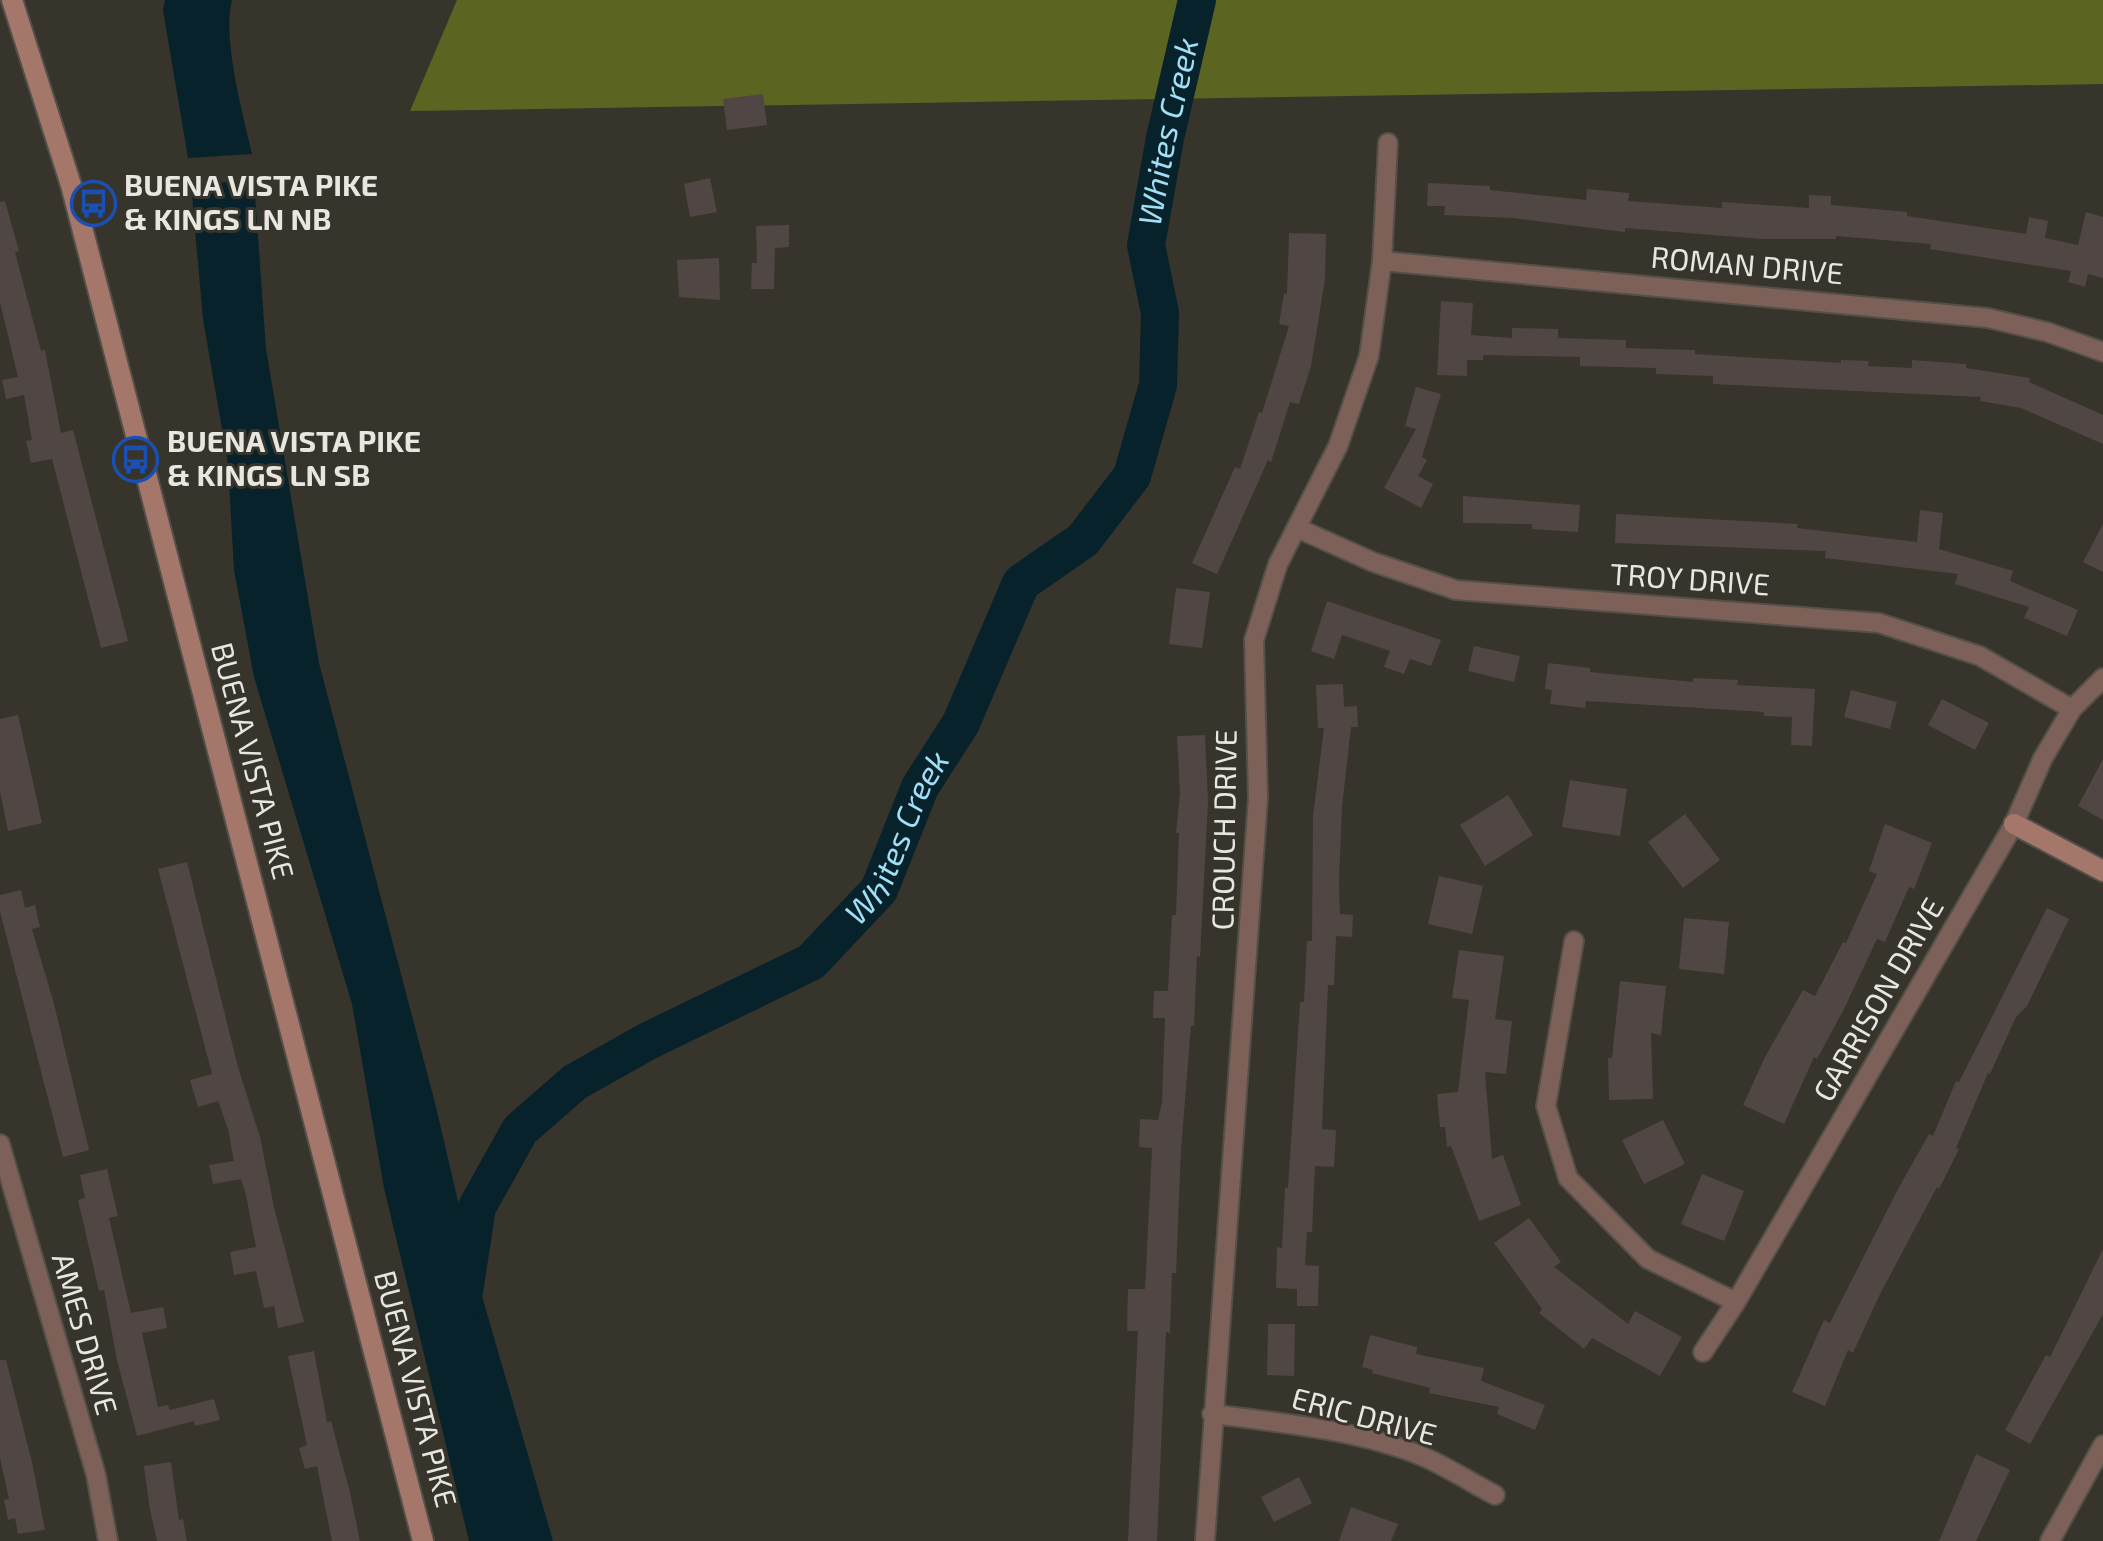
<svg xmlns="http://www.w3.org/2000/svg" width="2103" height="1541" viewBox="0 0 2103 1541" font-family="'Exo 2',sans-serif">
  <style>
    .forest { fill: #5c6422 }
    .water { fill: #08222b }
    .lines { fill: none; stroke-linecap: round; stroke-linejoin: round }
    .river { stroke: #08222b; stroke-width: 38 }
    .building { fill: #504643 }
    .street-casing { stroke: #535049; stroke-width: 22 }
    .secondary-casing { stroke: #535049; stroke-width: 24 }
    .street { stroke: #7d6058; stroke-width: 18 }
    .secondary { stroke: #a5776b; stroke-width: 20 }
    .labels { text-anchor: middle; stroke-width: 6; stroke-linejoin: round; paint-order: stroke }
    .poi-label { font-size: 30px; font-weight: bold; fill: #e8e6e1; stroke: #37342c; text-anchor: start }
    .street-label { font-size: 30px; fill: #e8e6e1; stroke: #37342c }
    .water-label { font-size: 32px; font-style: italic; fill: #a0dff6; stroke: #37342c }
  </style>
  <rect width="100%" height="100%" fill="#37342c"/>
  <path class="forest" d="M 457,0 L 2103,0 L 2103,84 L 410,111 Z"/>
  <path class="water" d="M 165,0 L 232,0 C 222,38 243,115 252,154 L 188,158 L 163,10 Z
    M 254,180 L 266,349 L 319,663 L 435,1103 L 473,1265 L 553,1541 L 469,1541 L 384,1188 L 352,1004 L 254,677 L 234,570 L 228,464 L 203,319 L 191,185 Z"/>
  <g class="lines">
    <path class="river" id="s1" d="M 462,1304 L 477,1207 L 520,1130 L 575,1082 L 648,1041 L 811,962 L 879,890 L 920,787 L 961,723 L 1021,583 L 1083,540 L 1132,476 L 1158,385 L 1160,313 L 1146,245 L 1165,138 L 1197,0"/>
  </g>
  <path class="building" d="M 763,94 L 767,125 L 727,130 L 723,99 Z
    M 710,178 L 717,212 L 690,217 L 684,184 Z
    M 1428,183 L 1490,186 L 1490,190 L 1586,200 L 1587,189 L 1629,193 L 1628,201 L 1722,208 L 1722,202 L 1809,208 L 1809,195 L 1831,196 L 1831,205 L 1907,212 L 1907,216 L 2026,234 L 2029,217 L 2048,221 L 2045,238 L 2078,245 L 2086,212 L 2103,217 L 2103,278 L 2088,274 L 2085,287 L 2068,282 L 2071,271 L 1930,249 L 1931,244 L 1836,236 L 1836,239 L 1763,239 L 1625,228 L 1625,232 L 1513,218 L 1444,215 L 1445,206 L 1427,206 Z
    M 5,201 L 19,251 L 15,252 L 41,351 L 45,350 L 61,433 L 73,430 L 128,641 L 101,648 L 52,459 L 31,463 L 26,441 L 32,440 L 24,395 L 6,399 L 2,380 L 18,377 L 0,302 L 0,202 Z
    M 789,225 L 789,247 L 775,248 L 774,289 L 751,289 L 752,263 L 757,263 L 756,226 Z
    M 1289,233 L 1326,234 L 1325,279 L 1311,366 L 1299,404 L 1290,402 L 1271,462 L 1268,460 L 1217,574 L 1192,563 L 1235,467 L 1240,469 L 1259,412 L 1262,413 L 1289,326 L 1279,324 L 1284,293 L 1287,294 Z
    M 719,258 L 720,300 L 679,297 L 677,260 Z
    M 1441,301 L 1473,303 L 1471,335 L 1512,338 L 1512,328 L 1558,329 L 1558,338 L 1626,340 L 1626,348 L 1695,350 L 1695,354 L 1841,363 L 1841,360 L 1869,361 L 1868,366 L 1912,368 L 1912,360 L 1966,364 L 1966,368 L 2030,378 L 2029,382 L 2103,415 L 2103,444 L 2021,408 L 1980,401 L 1981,397 L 1713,384 L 1713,376 L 1656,374 L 1656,368 L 1580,366 L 1580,357 L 1483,355 L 1483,360 L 1467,360 L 1467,376 L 1437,375 Z
    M 1416,387 L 1441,394 L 1422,457 L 1427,460 L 1418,476 L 1433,484 L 1421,508 L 1384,488 L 1416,429 L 1405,426 Z
    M 1463,496 L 1580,505 L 1578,532 L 1532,529 L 1532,524 L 1463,523 Z
    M 1920,510 L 1943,513 L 1939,549 L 2013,571 L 2010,581 L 2078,610 L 2067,636 L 2024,618 L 2029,607 L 1955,584 L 1958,574 L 1825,558 L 1826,551 L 1615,543 L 1616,514 L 1798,524 L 1797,528 L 1917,542 Z
    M 2103,524 L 2103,572 L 2083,562 Z
    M 1176,588 L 1210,592 L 1202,648 L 1169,644 Z
    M 1327,601 L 1441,640 L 1431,666 L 1410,659 L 1404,674 L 1384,667 L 1390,651 L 1342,635 L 1334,659 L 1311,651 Z
    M 1474,646 L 1520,656 L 1514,682 L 1468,671 Z
    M 1548,663 L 1590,668 L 1590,672 L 1693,682 L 1693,678 L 1738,680 L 1737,685 L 1815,689 L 1812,746 L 1791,745 L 1792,717 L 1764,716 L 1764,712 L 1586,701 L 1585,708 L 1550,704 L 1552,690 L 1545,689 Z
    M 1343,684 L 1344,707 L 1357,706 L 1358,727 L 1351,727 L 1342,807 L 1339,882 L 1340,914 L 1353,915 L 1352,937 L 1336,936 L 1334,985 L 1328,985 L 1322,1129 L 1336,1130 L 1334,1167 L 1315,1166 L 1312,1232 L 1307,1232 L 1305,1265 L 1319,1266 L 1318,1306 L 1297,1306 L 1297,1289 L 1276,1288 L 1277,1247 L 1282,1248 L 1285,1188 L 1288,1188 L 1300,1002 L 1304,1002 L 1307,941 L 1312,941 L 1313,816 L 1324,728 L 1318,728 L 1316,685 Z
    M 1851,690 L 1897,702 L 1890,729 L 1844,717 Z
    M 1942,699 L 1989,723 L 1975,750 L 1928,725 Z
    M 18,715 L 42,823 L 8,831 L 0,792 L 0,719 Z
    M 1205,735 L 1208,801 L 1200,957 L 1197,956 L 1194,1026 L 1191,1026 L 1181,1150 L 1176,1273 L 1172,1273 L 1170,1333 L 1166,1332 L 1157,1541 L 1128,1541 L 1138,1331 L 1127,1331 L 1128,1289 L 1145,1289 L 1152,1148 L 1139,1147 L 1140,1119 L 1158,1120 L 1162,1102 L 1165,1018 L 1153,1018 L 1154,991 L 1168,991 L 1172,915 L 1176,915 L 1179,833 L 1176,833 L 1180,794 L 1177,736 Z
    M 2103,759 L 2103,820 L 2078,806 Z
    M 1570,780 L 1627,789 L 1620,836 L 1562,827 Z
    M 1508,795 L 1533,835 L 1485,866 L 1460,825 Z
    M 1685,814 L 1720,860 L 1683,888 L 1648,842 Z
    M 1885,824 L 1932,843 L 1914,889 L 1909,887 L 1885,942 L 1877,939 L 1843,1011 L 1817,1059 L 1814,1057 L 1784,1124 L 1743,1105 L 1765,1057 L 1803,990 L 1815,996 L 1843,942 L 1846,943 L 1877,874 L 1869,871 Z
    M 187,862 L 238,1067 L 260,1137 L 274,1207 L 304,1322 L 278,1328 L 274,1306 L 264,1308 L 256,1271 L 234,1275 L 230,1252 L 256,1247 L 246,1195 L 241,1179 L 213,1184 L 209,1165 L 234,1161 L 228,1129 L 218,1101 L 198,1107 L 190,1080 L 212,1074 L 158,869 Z
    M 1439,876 L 1483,886 L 1472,934 L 1428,924 Z
    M 21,890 L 25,908 L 35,905 L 40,927 L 32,929 L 54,1004 L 89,1150 L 63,1157 L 0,911 L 0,895 Z
    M 2047,908 L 2069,919 L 2027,1006 L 2016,1017 L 1990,1074 L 1988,1073 L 1956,1148 L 1959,1149 L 1939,1189 L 1937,1187 L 1879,1296 L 1853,1353 L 1848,1350 L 1825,1406 L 1792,1392 L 1824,1320 L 1830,1323 L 1898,1189 L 1929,1134 L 1933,1136 L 1956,1081 L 1959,1082 Z
    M 1684,918 L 1729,922 L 1724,974 L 1679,969 Z
    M 1459,950 L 1504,956 L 1495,1019 L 1512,1021 L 1506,1074 L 1485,1072 L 1492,1159 L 1503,1155 L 1521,1205 L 1479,1221 L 1451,1146 L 1447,1147 L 1445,1127 L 1440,1127 L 1437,1094 L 1458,1092 L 1469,1000 L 1452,998 Z
    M 1620,981 L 1666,986 L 1661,1035 L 1651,1033 L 1653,1099 L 1609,1100 L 1608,1058 L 1612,1058 Z
    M 1663,1120 L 1685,1164 L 1644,1184 L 1622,1140 Z
    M 107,1169 L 118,1216 L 109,1218 L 131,1313 L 163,1307 L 167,1328 L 142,1333 L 158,1407 L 168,1405 L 170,1410 L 214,1399 L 220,1420 L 195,1426 L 194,1421 L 137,1436 L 117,1360 L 104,1290 L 99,1291 L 78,1200 L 85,1198 L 80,1175 Z
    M 1702,1174 L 1744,1191 L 1724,1241 L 1681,1224 Z
    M 1529,1218 L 1561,1262 L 1554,1267 L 1628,1324 L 1635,1311 L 1682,1337 L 1660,1376 L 1592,1338 L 1584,1349 L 1539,1313 L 1542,1309 L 1494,1243 Z
    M 2103,1249 L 2103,1314 L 2030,1444 L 2005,1430 L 2046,1355 L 2050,1357 Z
    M 1268,1324 L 1295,1324 L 1294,1376 L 1267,1375 Z
    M 1370,1335 L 1417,1347 L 1416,1354 L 1484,1368 L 1481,1381 L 1545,1405 L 1535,1430 L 1497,1414 L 1499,1407 L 1429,1393 L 1430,1388 L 1372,1373 L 1373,1370 L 1362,1367 Z
    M 314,1351 L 327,1422 L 331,1421 L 350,1492 L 360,1541 L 332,1541 L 317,1466 L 305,1469 L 299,1448 L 307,1445 L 288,1356 Z
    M 0,1360 L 6,1360 L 32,1462 L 45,1530 L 18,1534 L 15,1518 L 8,1520 L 4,1500 L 9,1499 L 0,1458 Z
    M 1976,1454 L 2010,1470 L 1976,1541 L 1939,1541 Z
    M 171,1462 L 179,1520 L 183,1519 L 187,1541 L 157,1541 L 149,1504 L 144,1466 Z
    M 1299,1477 L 1312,1503 L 1274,1522 L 1261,1497 Z
    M 1351,1507 L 1398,1524 L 1391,1541 L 1339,1541 Z"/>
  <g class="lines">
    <defs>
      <path id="street" d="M 1382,261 L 1988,318 L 2047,332 L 2103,352
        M 1297,528 L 1373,562 L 1456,590 L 1879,623 L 1980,656 L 2072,709
        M 1574,941 L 1546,1106 L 1568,1178 L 1648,1259 L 1736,1302
        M 0,1144 L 96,1475 L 108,1541
        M 1703,1352 L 1736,1302 L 2014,824 L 2043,758 L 2072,709 L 2103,678
        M 1212,1414 C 1277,1422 1364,1431 1424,1457 C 1449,1468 1472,1483 1495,1495
        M 1205,1541 L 1258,798 L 1254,640 L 1278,564 L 1338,446 L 1369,356 L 1382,261 L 1388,143
        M 2050,1541 L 2103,1445"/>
      <path id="secondary" d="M 12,0 L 71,185 L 423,1541
        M 2014,824 L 2103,871"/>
    </defs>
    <use href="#street" class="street-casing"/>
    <use href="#secondary" class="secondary-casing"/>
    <use href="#street" class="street"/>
    <use href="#secondary" class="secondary"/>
  </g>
  <defs>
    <symbol id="bus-ring" viewBox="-11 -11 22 22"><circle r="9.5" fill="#37342c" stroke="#1a4fb4" stroke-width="1.5"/><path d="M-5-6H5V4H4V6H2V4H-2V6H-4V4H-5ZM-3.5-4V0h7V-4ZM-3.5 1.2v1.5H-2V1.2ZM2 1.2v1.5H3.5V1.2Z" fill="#1a4fb4"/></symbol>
  </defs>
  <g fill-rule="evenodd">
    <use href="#bus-ring" x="68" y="178" width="51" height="51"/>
    <use href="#bus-ring" x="110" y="434" width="51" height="51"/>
  </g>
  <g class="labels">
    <g class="poi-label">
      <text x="124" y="196">BUENA VISTA PIKE<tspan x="124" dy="34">&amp; KINGS LN NB</tspan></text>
      <text x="167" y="452">BUENA VISTA PIKE<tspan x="167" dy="34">&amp; KINGS LN SB</tspan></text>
    </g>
    <g class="street-label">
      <text transform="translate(1747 266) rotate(5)" y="10">ROMAN DRIVE</text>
      <text transform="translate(1690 580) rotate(4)" y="10">TROY DRIVE</text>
      <text transform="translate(252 761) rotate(75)" y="10">BUENA VISTA PIKE</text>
      <text transform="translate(1225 830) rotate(-89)" y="10">CROUCH DRIVE</text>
      <text transform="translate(1879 1000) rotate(-60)" y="10">GARRISON DRIVE</text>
      <text transform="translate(84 1334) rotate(74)" y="10">AMES DRIVE</text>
      <text transform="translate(415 1389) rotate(75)" y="10">BUENA VISTA PIKE</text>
      <text transform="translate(1364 1417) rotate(15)" y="10">ERIC DRIVE</text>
    </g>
    <g class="water-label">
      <text dy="11" stroke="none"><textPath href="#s1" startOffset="1470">Whites Creek</textPath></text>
      <text dy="11" stroke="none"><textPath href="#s1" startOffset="678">Whites Creek</textPath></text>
    </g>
  </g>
</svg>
